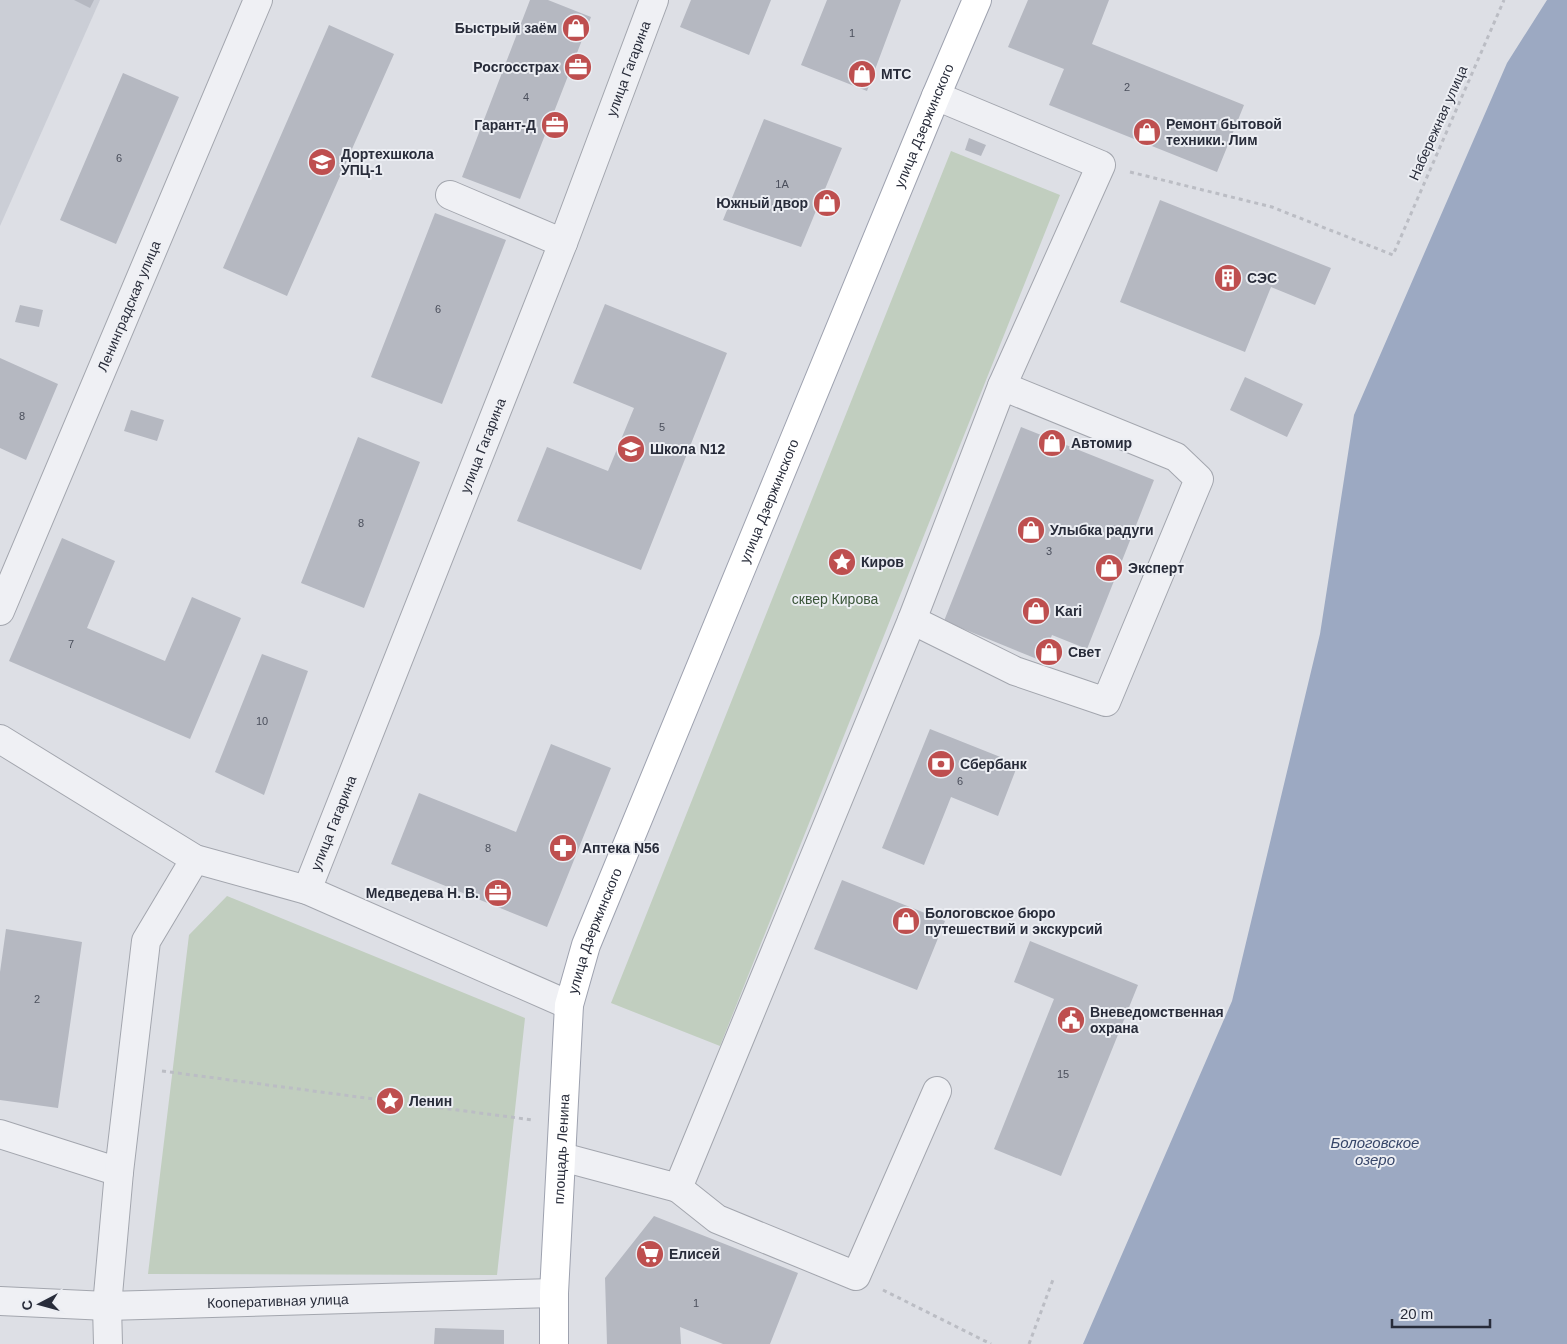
<svg xmlns="http://www.w3.org/2000/svg" width="1567" height="1344" viewBox="0 0 1567 1344" font-family="Helvetica,sans-serif">
  <style>
    .built { fill: #cbced6 }
    .green { fill: #c1cebf }
    .water { fill: #9ca9c2 }
    .building { fill: #b5b8c1 }
    .lines { fill: none; stroke-linecap: round; stroke-linejoin: round }
    .minor-casing { stroke: #a3a6ae; stroke-width: 30 }
    .major-casing { stroke: #9ea2af; stroke-width: 30 }
    .path { stroke: #bbbdc4; stroke-width: 3; stroke-dasharray: 4 4; stroke-linecap: butt }
    .minor { stroke: #eff0f4; stroke-width: 28 }
    .major { stroke: #fff; stroke-width: 28 }
    .labels { text-anchor: middle; stroke-width: 4; stroke-linejoin: round; paint-order: stroke }
    .number-label { font-size: 11px; fill: #4b4f5c }
    .poi-label { font-size: 14px; font-weight: bold; fill: #282c3a; stroke: #eceef3; text-anchor: start }
    .street-label { font-size: 14px; fill: #282c3a; stroke: #eceef3 }
    .park-label { font-size: 14px; fill: #395437; stroke: #eceef3 }
    .water-label { font-size: 15px; font-style: italic; fill: #374669; stroke: #eceef3 }
  </style>
  <rect width="100%" height="100%" fill="#dddfe5"/>
  <path class="built" d="M 0,0 L 100,0 L 0,226 Z"/>
  <path class="green" d="M 951,151 L 1060,195 L 720,1046 L 611,1003 Z
    M 227,896 L 525,1018 L 497,1275 L 148,1274 L 189,935 Z"/>
  <path class="water" d="M 1547,0 L 1567,0 L 1567,1344 L 1083,1344 L 1232,1001 L 1320,634 L 1354,415 L 1507,63 Z"/>
  <path class="building" d="M 74,0 L 94,0 L 90,8 Z
    M 530,0 L 548,0 L 591,17 L 520,199 L 462,177 Z
    M 691,0 L 771,0 L 749,55 L 680,27 Z
    M 827,0 L 901,0 L 867,91 L 801,65 Z
    M 1028,0 L 1109,0 L 1092,44 L 1244,105 L 1217,172 L 1049,105 L 1064,69 L 1008,47 Z
    M 329,25 L 394,54 L 287,296 L 223,268 Z
    M 123,73 L 179,97 L 116,244 L 60,220 Z
    M 764,119 L 842,148 L 801,247 L 723,220 Z
    M 969,138 L 986,145 L 981,156 L 965,150 Z
    M 1160,200 L 1331,268 L 1315,305 L 1271,287 L 1245,352 L 1120,302 Z
    M 435,213 L 506,240 L 442,404 L 371,377 Z
    M 605,304 L 727,353 L 641,570 L 517,521 L 547,447 L 608,471 L 634,408 L 573,383 Z
    M 20,305 L 43,310 L 39,327 L 15,322 Z
    M 0,358 L 58,384 L 26,460 L 0,448 Z
    M 1245,377 L 1303,404 L 1287,437 L 1230,410 Z
    M 131,410 L 164,420 L 157,441 L 124,431 Z
    M 1021,427 L 1154,480 L 1087,649 L 1052,635 L 1042,661 L 944,621 Z
    M 358,437 L 420,462 L 364,608 L 301,583 Z
    M 62,538 L 115,561 L 87,628 L 165,661 L 192,597 L 241,618 L 190,739 L 9,661 Z
    M 262,654 L 308,671 L 264,795 L 215,772 Z
    M 930,729 L 1018,764 L 998,816 L 951,797 L 924,865 L 882,848 Z
    M 551,744 L 611,768 L 547,927 L 391,864 L 419,793 L 516,832 Z
    M 842,880 L 945,921 L 917,990 L 814,949 Z
    M 6,929 L 82,942 L 58,1108 L 0,1100 L 0,972 Z
    M 1030,941 L 1138,985 L 1061,1176 L 994,1149 L 1054,999 L 1014,982 Z
    M 654,1216 L 798,1273 L 770,1344 L 723,1344 L 680,1327 L 681,1344 L 607,1344 L 605,1278 Z
    M 435,1328 L 504,1330 L 504,1344 L 434,1344 Z"/>
  <g class="lines">
    <defs>
      <g id="minor">
        <path d="M 450,195 L 563,243"/>
        <path id="s1" d="M 0,611 L 258,0"/>
        <path d="M 912,620 L 1015,671 L 1106,702 L 1199,479 L 1176,457 L 1002,386"/>
        <path d="M 0,739 L 195,859 L 307,890 L 569,1005"/>
        <path id="s2" d="M 307,890 L 563,243 L 654,0"/>
        <path d="M 0,1134 L 119,1172"/>
        <path d="M 562,1157 L 678,1188 L 912,620 L 1002,386 L 1101,165 L 936,96"/>
        <path d="M 678,1188 L 717,1219 L 856,1276 L 937,1091"/>
        <path id="s3" d="M 0,1301 L 107,1306 L 554,1293"/>
        <path d="M 108,1344 L 107,1306 L 119,1172 L 146,941 L 195,859"/>
      </g>
      <g id="major">
        <path id="s4" d="M 554,1344 L 554,1293 L 569,1005 L 586,945 L 936,96 L 977,0"/>
      </g>
    </defs>
    <use href="#minor" class="minor-casing"/>
    <use href="#major" class="major-casing"/>
    <path class="path" d="M 1130,172 L 1272,207 L 1393,255 L 1504,0
      M 162,1071 L 533,1120
      M 883,1290 L 991,1344
      M 1029,1344 L 1054,1277"/>
    <use href="#minor" class="minor"/>
    <use href="#major" class="major"/>
  </g>
  <defs>
    <symbol id="shop-disc" viewBox="-11 -11 22 22"><circle r="9.5" fill="#be4f4f" stroke="#eceef3"/><path d="M-5-2.5h2.3a2.7 3.5 0 0 1 5.4 0H5L5.5 6h-11ZM-1.5-2.5h3a1.5 2.3 0 0 0-3 0Z" fill="#fff"/></symbol>
    <symbol id="office-disc" viewBox="-11 -11 22 22"><circle r="9.5" fill="#be4f4f" stroke="#eceef3"/><path d="M-6-3h4V-5.5h4V-3h4V5H-6ZM-1-4.5V-3h2v-1.5ZM-6 0V1H6V0Z" fill="#fff"/></symbol>
    <symbol id="university-disc" viewBox="-11 -11 22 22"><circle r="9.5" fill="#be4f4f" stroke="#eceef3"/><path d="M0-5L7-2L0 1L-7-2ZM-4 1L0 2.5L4 1V4Q0 6-4 4Z" fill="#fff"/></symbol>
    <symbol id="building-disc" viewBox="-11 -11 22 22"><circle r="9.5" fill="#be4f4f" stroke="#eceef3"/><path d="M-4-6H4V6H1V3H-1V6H-4ZM-2.5-4.3h1.7v1.8h-1.7ZM.8-4.3h1.7v1.8H.8ZM-2.5-1h1.7V.8h-1.7ZM.8-1h1.7V.8H.8Z" fill="#fff"/></symbol>
    <symbol id="school-disc" viewBox="-11 -11 22 22"><circle r="9.5" fill="#be4f4f" stroke="#eceef3"/><path d="M0-5L7-2L0 1L-7-2ZM-4 1L0 2.5L4 1V4Q0 6-4 4Z" fill="#fff"/></symbol>
    <symbol id="sight-disc" viewBox="-11 -11 22 22"><circle r="9.5" fill="#be4f4f" stroke="#eceef3"/><path d="M0-6L1.8-2.2L6-1.7L2.9 1.2L3.7 5.4L0 3.3L-3.7 5.4L-2.9 1.2L-6-1.7L-1.8-2.2Z" fill="#fff"/></symbol>
    <symbol id="bank-disc" viewBox="-11 -11 22 22"><circle r="9.5" fill="#be4f4f" stroke="#eceef3"/><path d="M-6-4H6V4H-6ZM0-2.3a2.3 2.3 0 1 0 0 4.6a2.3 2.3 0 1 0 0-4.6Z" fill="#fff"/></symbol>
    <symbol id="pharmacy-disc" viewBox="-11 -11 22 22"><circle r="9.5" fill="#be4f4f" stroke="#eceef3"/><path d="M-2-6h4v4h4v4h-4v4h-4v-4h-4v-4h4Z" fill="#fff"/></symbol>
    <symbol id="civic-disc" viewBox="-11 -11 22 22"><circle r="9.5" fill="#be4f4f" stroke="#eceef3"/><path d="M-.6-6.5H3V-4.5H.6V-3L4-1V1h2V6H-6V1h2V-1L-.6-3ZM-1.2 2.5V6h2.4V2.5Z" fill="#fff"/></symbol>
    <symbol id="supermarket-disc" viewBox="-11 -11 22 22"><circle r="9.5" fill="#be4f4f" stroke="#eceef3"/><path d="M-6-5.5h2.5l.6 2H6L4.5 2H-2.5L-4.4-4H-6ZM-1.5 3.2a1.3 1.3 0 1 0 .1 0ZM3 3.2a1.3 1.3 0 1 0 .1 0Z" fill="#fff"/></symbol>
  </defs>
  <g fill-rule="evenodd">
    <use href="#shop-disc" x="560" y="12" width="32" height="32"/>
    <use href="#office-disc" x="562" y="51" width="32" height="32"/>
    <use href="#shop-disc" x="846" y="58" width="32" height="32"/>
    <use href="#office-disc" x="539" y="109" width="32" height="32"/>
    <use href="#shop-disc" x="1131" y="116" width="32" height="32"/>
    <use href="#university-disc" x="306" y="146" width="32" height="32"/>
    <use href="#shop-disc" x="811" y="187" width="32" height="32"/>
    <use href="#building-disc" x="1212" y="262" width="32" height="32"/>
    <use href="#shop-disc" x="1036" y="427" width="32" height="32"/>
    <use href="#school-disc" x="615" y="433" width="32" height="32"/>
    <use href="#shop-disc" x="1015" y="514" width="32" height="32"/>
    <use href="#sight-disc" x="826" y="546" width="32" height="32"/>
    <use href="#shop-disc" x="1093" y="552" width="32" height="32"/>
    <use href="#shop-disc" x="1020" y="595" width="32" height="32"/>
    <use href="#shop-disc" x="1033" y="636" width="32" height="32"/>
    <use href="#bank-disc" x="925" y="748" width="32" height="32"/>
    <use href="#pharmacy-disc" x="547" y="832" width="32" height="32"/>
    <use href="#office-disc" x="482" y="877" width="32" height="32"/>
    <use href="#shop-disc" x="890" y="905" width="32" height="32"/>
    <use href="#civic-disc" x="1055" y="1004" width="32" height="32"/>
    <use href="#sight-disc" x="374" y="1085" width="32" height="32"/>
    <use href="#supermarket-disc" x="634" y="1238" width="32" height="32"/>
  </g>
  <g class="labels">
    <g class="number-label">
      <text x="852" y="37">1</text>
      <text x="1127" y="91">2</text>
      <text x="526" y="101">4</text>
      <text x="119" y="162">6</text>
      <text x="782" y="188">1А</text>
      <text x="438" y="313">6</text>
      <text x="22" y="420">8</text>
      <text x="662" y="431">5</text>
      <text x="361" y="527">8</text>
      <text x="1049" y="555">3</text>
      <text x="71" y="648">7</text>
      <text x="262" y="725">10</text>
      <text x="960" y="785">6</text>
      <text x="488" y="852">8</text>
      <text x="37" y="1003">2</text>
      <text x="1063" y="1078">15</text>
      <text x="696" y="1307">1</text>
    </g>
    <g class="poi-label">
      <text x="557" y="33" text-anchor="end">Быстрый заём</text>
      <text x="559" y="72" text-anchor="end">Росгосстрах</text>
      <text x="881" y="79">МТС</text>
      <text x="1166" y="129">Ремонт бытовой<tspan x="1166" dy="16">техники. Лим</tspan></text>
      <text x="536" y="130" text-anchor="end">Гарант-Д</text>
      <text x="341" y="159">Дортехшкола<tspan x="341" dy="16">УПЦ-1</tspan></text>
      <text x="808" y="208" text-anchor="end">Южный двор</text>
      <text x="1247" y="283">СЭС</text>
      <text x="1071" y="448">Автомир</text>
      <text x="650" y="454">Школа N12</text>
      <text x="1050" y="535">Улыбка радуги</text>
      <text x="861" y="567">Киров</text>
      <text x="1128" y="573">Эксперт</text>
      <text x="1055" y="616">Kari</text>
      <text x="1068" y="657">Свет</text>
      <text x="960" y="769">Сбербанк</text>
      <text x="582" y="853">Аптека N56</text>
      <text x="479" y="898" text-anchor="end">Медведева Н. В.</text>
      <text x="925" y="918">Бологовское бюро<tspan x="925" dy="16">путешествий и экскурсий</tspan></text>
      <text x="1090" y="1017">Вневедомственная<tspan x="1090" dy="16">охрана</tspan></text>
      <text x="409" y="1106">Ленин</text>
      <text x="669" y="1259">Елисей</text>
    </g>
    <g class="street-label">
      <text dy="5" stroke="none"><textPath href="#s2" startOffset="882">улица Гагарина</textPath></text>
      <text transform="translate(1438 123) rotate(-66)" y="5">Набережная улица</text>
      <text dy="5" stroke="none"><textPath href="#s4" startOffset="1288">улица Дзержинского</textPath></text>
      <text dy="5" stroke="none"><textPath href="#s1" startOffset="331">Ленинградская улица</textPath></text>
      <text dy="5" stroke="none"><textPath href="#s2" startOffset="478">улица Гагарина</textPath></text>
      <text dy="5" stroke="none"><textPath href="#s4" startOffset="882">улица Дзержинского</textPath></text>
      <text dy="5" stroke="none"><textPath href="#s2" startOffset="72">улица Гагарина</textPath></text>
      <text dy="5" stroke="none"><textPath href="#s4" startOffset="418">улица Дзержинского</textPath></text>
      <text dy="5" stroke="none"><textPath href="#s4" startOffset="195">площадь Ленина</textPath></text>
      <text dy="5" stroke="none"><textPath href="#s3" startOffset="278">Кооперативная улица</textPath></text>
    </g>
    <g class="park-label">
      <text x="835" y="604">сквер Кирова</text>
    </g>
    <g class="water-label">
      <text x="1375" y="1148">Бологовское<tspan x="1375" dy="17">озеро</tspan></text>
    </g>
  </g>
  <g transform="translate(40 1304) rotate(264)" stroke="#eceef3" stroke-width="4" paint-order="stroke">
  <path d="M0-4L9 19L0 12L-9 19Z" fill="#282c3a"/>
  <text y="-8" font-size="14" font-weight="bold" text-anchor="middle" fill="#282c3a">С</text>
  </g>
  <path d="M1392 1319v8h98v-8" fill="none" stroke="#282c3a" stroke-width="2.5"/>
  <text x="1400" y="1319" font-size="15" fill="#282c3a" stroke="#eceef3" stroke-width="4" paint-order="stroke">20 m</text>
</svg>
